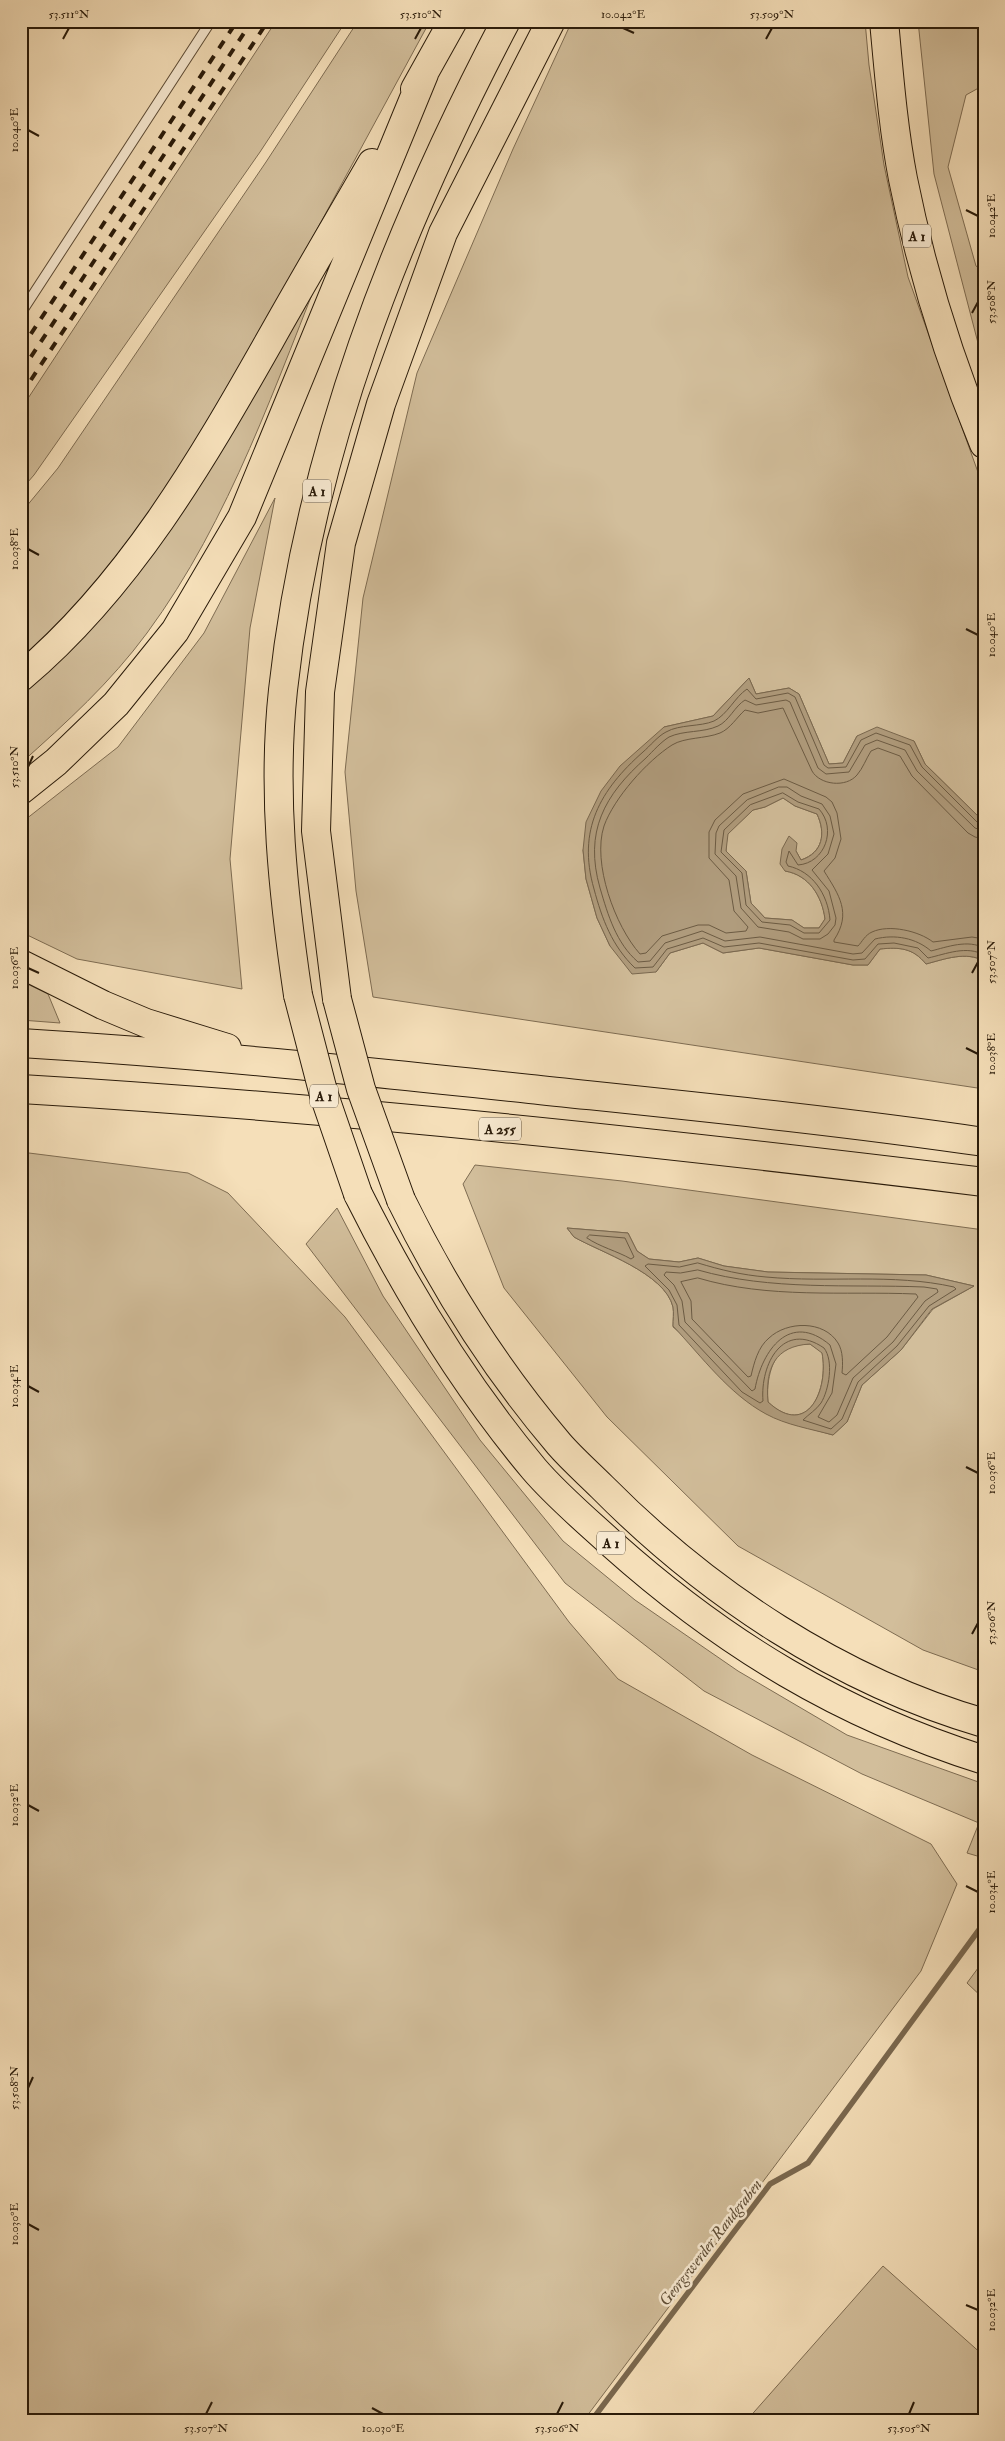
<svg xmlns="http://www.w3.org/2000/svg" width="1005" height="2441" viewBox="0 0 1005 2441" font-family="'IM FELL Double Pica',serif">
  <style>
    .green { fill: #d2be9b; stroke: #7e6c52; fill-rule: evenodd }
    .water { fill: #b09c7d; stroke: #7a684f; fill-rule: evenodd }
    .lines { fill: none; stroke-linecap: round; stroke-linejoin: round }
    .shore { stroke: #6c5b43; stroke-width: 1 }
    .stream { stroke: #7a684f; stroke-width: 5.5 }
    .lane-casing { stroke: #5c4b35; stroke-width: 11 }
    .highway-casing { stroke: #291a09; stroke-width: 30 }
    .lane { stroke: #f8ead2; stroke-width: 9 }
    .highway { stroke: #f5dfb9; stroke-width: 28 }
    .rail { stroke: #291a09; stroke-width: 4; stroke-dasharray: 9 9; stroke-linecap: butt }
    .highway-bridge-casing { stroke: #291a09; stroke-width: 30; stroke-linecap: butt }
    .highway-bridge { stroke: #f5dfb9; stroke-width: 28 }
    .ticks { fill: none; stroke: #291a09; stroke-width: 2 }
    .labels { text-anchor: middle; stroke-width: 5; stroke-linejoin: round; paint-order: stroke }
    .shield { fill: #f8ead2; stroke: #675845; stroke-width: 1 }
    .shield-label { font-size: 14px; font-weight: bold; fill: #291a09 }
    .water-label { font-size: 16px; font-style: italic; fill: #5f4e37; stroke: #f8ead2 }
    .neatline { fill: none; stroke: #291a09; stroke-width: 2 }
    .ticks-label { font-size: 12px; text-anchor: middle; fill: #291a09 }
  </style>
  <rect width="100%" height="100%" fill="#f5dfb9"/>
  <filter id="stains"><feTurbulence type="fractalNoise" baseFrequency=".004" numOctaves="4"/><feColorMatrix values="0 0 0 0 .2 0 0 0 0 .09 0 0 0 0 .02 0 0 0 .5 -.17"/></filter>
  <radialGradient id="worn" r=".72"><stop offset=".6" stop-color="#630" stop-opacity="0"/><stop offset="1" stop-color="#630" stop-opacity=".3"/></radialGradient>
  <path class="green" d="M 276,21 L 346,21 L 260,152 L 34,475 L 21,490 L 21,409 Z
    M 358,21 L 430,21 L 302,257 L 201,434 L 143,521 L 89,591 L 21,662 L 21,513 L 58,468 L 266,162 Z
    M 572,21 L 865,21 L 869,65 L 884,165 L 908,277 L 984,489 L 984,822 L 925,764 L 914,741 L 857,736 L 843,763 L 829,764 L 799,694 L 789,688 L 756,694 L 749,678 L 713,716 L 664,727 L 583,850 L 586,879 L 597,918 L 610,946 L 656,972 L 670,953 L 703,943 L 723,953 L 759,948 L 853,965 L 868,965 L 880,949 C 900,947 913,948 926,964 C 945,959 966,951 984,961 L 984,1089 L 373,997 L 356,891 L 345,772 L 363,598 L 417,373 L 513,149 Z
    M 918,21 L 984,21 L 984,85 L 966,95 L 948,167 L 976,266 L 984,272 L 984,366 L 934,174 Z
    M 329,252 C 276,382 231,519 147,633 C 111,682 66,723 21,763 L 21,688 L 44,669 Z
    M 275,498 L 250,628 L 230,859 L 242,989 L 77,959 L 21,932 L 21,823 L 118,747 L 204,633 Z
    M 783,798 L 795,806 L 817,814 C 826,834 823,852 801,860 L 796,851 L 785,871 C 809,875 822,896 825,919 L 819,928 L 804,928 L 792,920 L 765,918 L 751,903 L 746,871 L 726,851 L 727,834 L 753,810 L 765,807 Z
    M 21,981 L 48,994 L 60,1023 L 21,1020 Z
    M 21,1152 L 188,1173 L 228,1193 L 345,1317 L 569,1622 L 618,1679 L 752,1755 L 931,1844 L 957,1884 L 921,1971 L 584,2420 L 21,2420 Z
    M 475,1165 L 622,1181 L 984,1230 L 984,1672 L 923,1650 L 738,1546 L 607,1417 L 504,1288 L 463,1184 ZM 567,1228 L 628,1233 L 637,1251 L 649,1259 L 679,1262 L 698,1258 L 724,1266 L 768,1272 L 926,1275 L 974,1286 L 933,1309 L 901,1350 L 862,1385 L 847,1422 L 833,1435 L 786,1422 L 673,1327 C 673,1320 674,1313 673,1307 C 665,1273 600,1252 574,1237 Z
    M 337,1208 L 383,1296 L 480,1440 L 563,1541 L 635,1600 L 738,1671 L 847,1735 L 984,1784 L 984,1858 L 967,1853 L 979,1823 L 862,1774 L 704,1691 L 565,1583 L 306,1244 Z
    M 810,1344 L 822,1352 C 829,1389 808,1439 768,1402 C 766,1382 771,1350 794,1345 C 799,1344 805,1345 810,1344 Z
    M 984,1960 L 984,1999 L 967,1983 Z
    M 883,2266 L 984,2356 L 984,2420 L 747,2420 Z"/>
  <path class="water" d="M 749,678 L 756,694 L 789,688 L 799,694 L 829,764 L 843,763 L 857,736 L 877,727 L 914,741 L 925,764 L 984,822 L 984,961 C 966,951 945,959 926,964 C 913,948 900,947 880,949 L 868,965 L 853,965 L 759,948 L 723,953 L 703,943 L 670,953 L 656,972 L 632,974 L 610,946 L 597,918 L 586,879 L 583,850 L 586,822 L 601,791 L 620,766 L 664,727 L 713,716 ZM 783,798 L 795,806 L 817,814 C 826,833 823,853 801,860 L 796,851 L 797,843 L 789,836 L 782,849 L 780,864 L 785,871 C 809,875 822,896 825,919 L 819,928 L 804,928 L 792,920 L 765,918 L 751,903 L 746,871 L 726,851 L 728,834 L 753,810 L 765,807 Z
    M 567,1228 L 628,1233 L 637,1251 L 649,1259 L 679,1262 L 698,1258 L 724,1266 L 768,1272 L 926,1275 L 974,1286 L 932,1309 L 901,1350 L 862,1385 L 847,1422 L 833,1435 C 811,1429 786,1425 766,1414 C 729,1394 702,1357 673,1326 C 673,1320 674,1313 673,1307 C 665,1273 600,1252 574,1237 ZM 810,1344 L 822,1353 C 829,1389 808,1439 768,1402 C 765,1368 775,1346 810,1344 Z"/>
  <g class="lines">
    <path class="shore" d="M 779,787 L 787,787 L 801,796 L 822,804 L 830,816 L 834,834 L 828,854 L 812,870 L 829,891 L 836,918 L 835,925 L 828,934 L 820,939 L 803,939 L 789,932 L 758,927 L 741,908 L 736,876 L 715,854 L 716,833 L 719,826 L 747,800 Z
      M 783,793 L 798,802 L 819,809 C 837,829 825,863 798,865 L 789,851 L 786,862 L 788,866 C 812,871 828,894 830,920 L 819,933 L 804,933 L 790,925 L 762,922 L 746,905 L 742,873 L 721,852 L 724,830 L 750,805 Z
      M 984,825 L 978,823 L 922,767 L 910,745 L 876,733 L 861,740 L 846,767 L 828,768 L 824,765 L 795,697 L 788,693 L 756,699 L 747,689 C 735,697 727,715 714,721 C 700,727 680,724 666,732 C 658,736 650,746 643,752 C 600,790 577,830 594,889 C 602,919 612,946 635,968 L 653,967 L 667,949 L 703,938 L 724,947 L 759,943 L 853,960 L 865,959 L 878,944 L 894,943 L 918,948 L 928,958 C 946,954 967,945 984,955
      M 984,831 L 975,828 L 917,771 L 905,750 L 877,740 L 865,745 L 849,772 L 826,774 L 818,768 L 790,702 L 786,700 L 756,705 L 745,700 C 735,706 729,721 718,726 C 703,733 684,730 669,737 C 661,742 653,751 646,758 C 604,795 584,832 600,888 C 608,915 616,943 638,962 L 650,961 L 665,943 L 702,931 L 725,941 L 760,937 L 853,954 L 862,953 L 875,939 C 895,934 916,938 931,951 C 947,947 968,939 984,948
      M 984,839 L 975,837 L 968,833 L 912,776 L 900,756 L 878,748 L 871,751 C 866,759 863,768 857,775 C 846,788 820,785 812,771 L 783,708 L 758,713 L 745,710 C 737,717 730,729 720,733 C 705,739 685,737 672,745 C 647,761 614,798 604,826 C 592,863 615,926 640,954 L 646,953 L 662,936 L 698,925 L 709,925 L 726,933 L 746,931 L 748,927 L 734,911 L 729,880 L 709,858 L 709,832 L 715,820 L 743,794 L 784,779 L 826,797 L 832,802 L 837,813 L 841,839 L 835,858 L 824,871 C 839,895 852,913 834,940 L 834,942 L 858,946 C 862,942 865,935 872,932 C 889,924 919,931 933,942 L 972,937 L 984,939
      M 590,1235 L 625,1238 L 634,1257 L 631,1259 C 617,1251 600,1247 587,1238 Z
      M 698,1263 C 721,1270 742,1275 766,1277 C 829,1283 892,1273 954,1287 L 956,1289 L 929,1306 L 897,1346 L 858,1382 L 842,1419 L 831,1429 L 803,1420 C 809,1414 816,1410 821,1403 C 829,1390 834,1361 824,1348 C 783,1320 760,1364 763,1401 L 760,1403 L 742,1392 L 679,1325 L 677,1305 L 669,1290 L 645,1266 L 648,1264 L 679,1267 Z
      M 698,1270 C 771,1291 849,1284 924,1287 L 937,1289 L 938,1292 L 925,1301 L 893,1342 L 853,1378 L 837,1415 L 829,1422 L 818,1417 L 832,1393 L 836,1364 L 830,1345 C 790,1311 762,1350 755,1389 L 752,1391 L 685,1322 L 682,1301 L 674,1285 L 664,1275 L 666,1272 L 680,1273 Z
      M 698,1278 C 768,1299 844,1291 916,1294 L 918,1297 L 887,1337 L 846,1375 L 842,1373 C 843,1363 843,1351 838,1343 C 824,1320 787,1321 769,1338 C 758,1347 754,1363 751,1376 L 748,1377 L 692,1319 L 691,1301 L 681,1282 Z"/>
    <path class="stream" d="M 592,2420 L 770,2184 L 808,2163 L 984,1923"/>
    <defs>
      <path id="lane" d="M 21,313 L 211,21"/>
      <path id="highway" d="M 884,21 C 889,74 893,127 903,179 C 921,269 949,359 984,444
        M 415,89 L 453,21
        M 21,677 C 129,586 201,462 270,340 C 303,281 338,222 372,163
        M 21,790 L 56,762 L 116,704 L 175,631 L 242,517 L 424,74
        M 21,964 L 103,1005 L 146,1023 L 227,1048
        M 298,995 C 283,894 272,792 283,690 C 309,452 395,232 506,21
        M 337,999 L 316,831 L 320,692 L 341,543 L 381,404 L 443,233 L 551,21
        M 21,1043 C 191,1053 361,1071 530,1089 C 681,1105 833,1120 984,1142
        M 21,1089 C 343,1108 664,1143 984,1182
        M 358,1194 C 408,1294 463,1384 534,1469 C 557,1496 587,1521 613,1545 C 724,1644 841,1715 984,1760
        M 401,1200 C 444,1288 496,1370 559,1444 C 572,1459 588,1473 602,1487 C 707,1593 839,1681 984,1723"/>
    </defs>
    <use href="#lane" class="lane-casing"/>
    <use href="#highway" class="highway-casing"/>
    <use href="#lane" class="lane"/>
    <use href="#highway" class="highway"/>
    <path class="rail" d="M 21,349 L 237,21
      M 21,372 L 252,21
      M 21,395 L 268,21"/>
    <defs>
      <path id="highway-bridge" d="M 298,995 L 324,1095 L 358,1194
        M 337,999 L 361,1089 L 401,1200"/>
    </defs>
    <use href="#highway-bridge" class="highway-bridge-casing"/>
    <use href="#highway-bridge" class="highway-bridge"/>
  </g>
  <path class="ticks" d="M 623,28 L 634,33M 63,39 L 69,28M 415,39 L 421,28M 766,39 L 772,28M 28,130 L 39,136M 966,210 L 978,216M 972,313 L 978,302M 28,549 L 39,555M 966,629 L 978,635M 28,767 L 33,756M 28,968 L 39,973M 972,973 L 978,962M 966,1048 L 978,1054M 28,1386 L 39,1392M 966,1467 L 978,1473M 972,1634 L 978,1623M 28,1805 L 39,1811M 966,1886 L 978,1892M 28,2088 L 33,2077M 28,2224 L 39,2230M 966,2305 L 978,2310M 372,2408 L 383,2414M 206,2414 L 212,2402M 557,2414 L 563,2402M 909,2414 L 914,2402"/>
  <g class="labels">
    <g class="shield">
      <rect x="903" y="224.5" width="28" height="23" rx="4"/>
      <rect x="303" y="479.5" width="28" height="23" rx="4"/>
      <rect x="310" y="1084.5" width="28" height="23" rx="4"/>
      <rect x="479" y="1117.5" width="42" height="23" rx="4"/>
      <rect x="597" y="1531.5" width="28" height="23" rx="4"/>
    </g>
    <g class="shield-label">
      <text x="917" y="241">A 1</text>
      <text x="317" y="496">A 1</text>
      <text x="324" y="1101">A 1</text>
      <text x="500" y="1134">A 255</text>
      <text x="611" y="1548">A 1</text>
    </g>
    <g class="water-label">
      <text transform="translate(710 2242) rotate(-52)" y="6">Georgswerder Randgraben</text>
    </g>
  </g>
  <rect width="1005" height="2441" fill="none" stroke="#f5dfb9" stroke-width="55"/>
  <rect x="28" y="28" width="950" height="2386" class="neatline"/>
  <g class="ticks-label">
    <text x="69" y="18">53.511°N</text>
    <text x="421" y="18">53.510°N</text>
    <text x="623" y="18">10.042°E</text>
    <text x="772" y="18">53.509°N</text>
    <text transform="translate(14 130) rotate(-90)" y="4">10.040°E</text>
    <text transform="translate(991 216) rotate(-90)" y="4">10.042°E</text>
    <text transform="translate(991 302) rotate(-90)" y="4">53.508°N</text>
    <text transform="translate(14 549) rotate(-90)" y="4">10.038°E</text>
    <text transform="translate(991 635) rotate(-90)" y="4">10.040°E</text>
    <text transform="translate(14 767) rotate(-90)" y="4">53.510°N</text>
    <text transform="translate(991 962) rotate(-90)" y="4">53.507°N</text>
    <text transform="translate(14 968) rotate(-90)" y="4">10.036°E</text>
    <text transform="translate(991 1054) rotate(-90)" y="4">10.038°E</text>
    <text transform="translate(14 1386) rotate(-90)" y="4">10.034°E</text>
    <text transform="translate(991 1473) rotate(-90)" y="4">10.036°E</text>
    <text transform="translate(991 1623) rotate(-90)" y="4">53.506°N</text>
    <text transform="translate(14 1805) rotate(-90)" y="4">10.032°E</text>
    <text transform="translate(991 1892) rotate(-90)" y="4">10.034°E</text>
    <text transform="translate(14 2088) rotate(-90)" y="4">53.508°N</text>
    <text transform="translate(14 2224) rotate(-90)" y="4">10.030°E</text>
    <text transform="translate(991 2310) rotate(-90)" y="4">10.032°E</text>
    <text x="206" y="2432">53.507°N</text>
    <text x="383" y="2432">10.030°E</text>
    <text x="557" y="2432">53.506°N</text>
    <text x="909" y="2432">53.505°N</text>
  </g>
  <rect width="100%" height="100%" filter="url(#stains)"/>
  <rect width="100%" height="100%" fill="url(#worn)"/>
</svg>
